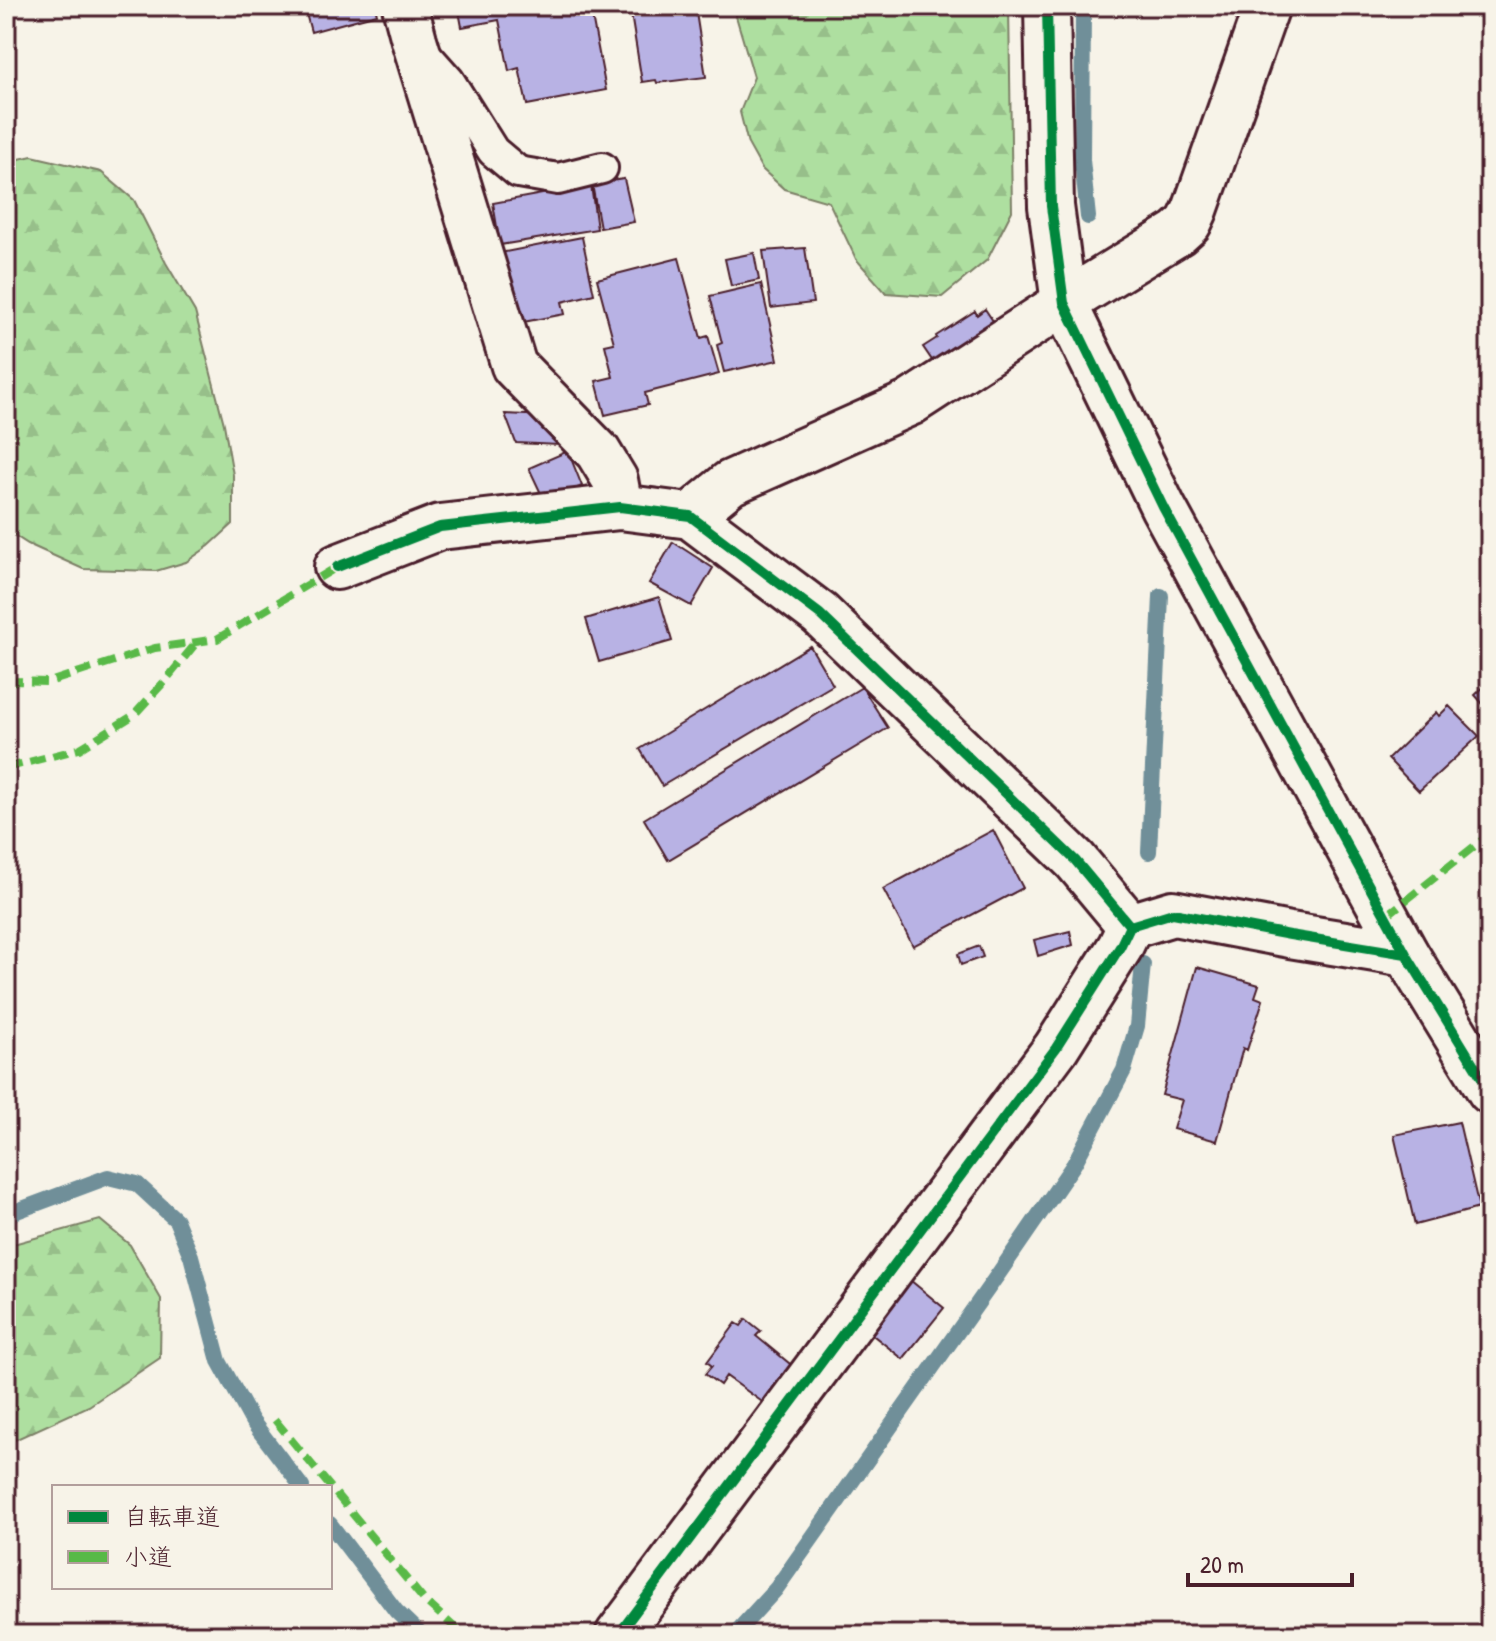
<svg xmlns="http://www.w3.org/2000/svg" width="1496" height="1641" viewBox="0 0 1496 1641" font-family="'Patrick Hand','Klee One',sans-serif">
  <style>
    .forest { fill: url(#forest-firs); stroke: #7c7f66; stroke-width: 2 }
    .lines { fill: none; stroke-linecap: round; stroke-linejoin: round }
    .stream { stroke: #6f8f99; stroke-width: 16 }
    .building { fill: #b8b2e4; stroke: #4a1f2b; stroke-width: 2 }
    .lane-casing { stroke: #4a1f2b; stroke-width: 36 }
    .street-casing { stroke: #4a1f2b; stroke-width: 50 }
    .secondary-casing { stroke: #4a1f2b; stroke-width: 50 }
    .lane { stroke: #f7f3e8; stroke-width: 30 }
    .street { stroke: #f7f3e8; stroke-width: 44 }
    .secondary { stroke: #f7f3e8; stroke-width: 44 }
    .quiet { stroke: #58b947; stroke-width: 8; stroke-dasharray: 16 8; stroke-linecap: butt }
    .cycleway-casing { stroke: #f7f3e8; stroke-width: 15 }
    .cycleway { stroke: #00873e; stroke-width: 10 }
  </style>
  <defs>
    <pattern id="forest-firs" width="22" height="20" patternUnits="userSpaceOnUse" patternTransform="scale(2)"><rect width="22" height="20" fill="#aedfa0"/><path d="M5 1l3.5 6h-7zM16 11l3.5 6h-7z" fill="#97bf8a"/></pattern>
  </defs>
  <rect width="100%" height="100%" fill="#f7f3e8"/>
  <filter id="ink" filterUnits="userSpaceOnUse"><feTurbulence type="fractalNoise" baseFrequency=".0125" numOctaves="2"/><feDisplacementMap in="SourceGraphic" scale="16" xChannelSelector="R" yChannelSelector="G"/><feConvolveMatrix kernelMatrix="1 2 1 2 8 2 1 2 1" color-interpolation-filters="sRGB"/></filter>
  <g filter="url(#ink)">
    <path class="forest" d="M 733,6 L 1009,6 L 1012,211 L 987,260 L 942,297 L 886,293 L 856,259 L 829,202 L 784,189 L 762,169 L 748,144 L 740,112 L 754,77 Z
      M 32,156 L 101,172 L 134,200 L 166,263 L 195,312 L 224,424 L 233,475 L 233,524 L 209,546 L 186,562 L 156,571 L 83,569 L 28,544 L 6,530 L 6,162 Z
      M 100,1220 L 130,1245 L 161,1299 L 160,1358 L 89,1406 L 6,1444 L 6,1246 Z"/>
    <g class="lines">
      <path class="stream" d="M 1083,6 L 1082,160 L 1088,217
        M 1149,852 L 1161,596
        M 6,1215 L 108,1177 L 137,1184 L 176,1220 L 191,1256 L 219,1361 L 252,1421 L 302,1487
        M 330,1524 L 396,1611 L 421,1635
        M 734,1635 L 776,1589 L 999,1273 L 1074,1164 L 1124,1070 L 1137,1026 L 1143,964"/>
    </g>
    <path class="building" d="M 304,6 L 375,6 L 377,14 L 311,32 Z
      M 458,6 L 590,6 L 606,90 L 527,105 L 519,68 L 509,71 L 499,20 L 462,27 Z
      M 685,6 L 695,6 L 706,77 L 657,83 L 656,80 L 642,82 L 631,14 Z
      M 624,179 L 634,222 L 600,228 L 592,184 Z
      M 591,185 L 597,229 L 500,245 L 493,203 Z
      M 582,237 L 594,294 L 562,302 L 565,314 L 513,324 L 500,253 Z
      M 805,248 L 813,303 L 771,308 L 763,251 Z
      M 754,253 L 759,280 L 731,286 L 725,259 Z
      M 679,258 L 701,338 L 708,336 L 719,374 L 645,393 L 648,405 L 605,415 L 596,381 L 613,377 L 605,345 L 614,343 L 597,279 Z
      M 761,284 L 778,360 L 724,372 L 717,345 L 722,343 L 710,296 Z
      M 985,309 L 997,327 L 938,369 L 923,347 L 937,338 L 936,336 L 975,311 L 977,315 Z
      M 505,414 L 547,416 L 559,445 L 516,443 Z
      M 568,451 L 582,486 L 545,502 L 529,468 Z
      M 673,542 L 713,568 L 691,606 L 649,583 Z
      M 659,597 L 672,641 L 599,662 L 586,619 Z
      M 810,646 L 833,685 L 662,786 L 640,749 Z
      M 1490,681 L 1490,712 L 1475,695 Z
      M 862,687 L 888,728 L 668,860 L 644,819 Z
      M 1449,706 L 1479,736 L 1419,791 L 1388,759 L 1436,712 L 1439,716 Z
      M 993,830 L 1023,888 L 913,946 L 883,889 Z
      M 1070,931 L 1073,945 L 1038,956 L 1034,940 Z
      M 979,946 L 983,957 L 961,965 L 958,954 Z
      M 1197,967 L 1259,985 L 1255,997 L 1263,1000 L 1247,1050 L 1243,1048 L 1217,1141 L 1173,1129 L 1182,1100 L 1162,1095 Z
      M 1459,1122 L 1479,1208 L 1415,1225 L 1394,1135 Z
      M 910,1280 L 944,1308 L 903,1359 L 869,1332 Z
      M 746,1319 L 761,1331 L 756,1336 L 801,1373 L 772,1409 L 726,1376 L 720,1385 L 705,1374 L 712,1366 L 707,1362 L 736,1323 L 741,1326 Z"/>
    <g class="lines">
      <defs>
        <path id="lane" d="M 425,54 L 449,81 L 493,151 L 518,172 L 558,179 L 602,168"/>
        <path id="street" d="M 405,6 L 414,40 L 514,366 L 598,452 L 615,480 L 620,507
          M 690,516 L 730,483 L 910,403 L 1064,303 L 1178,233 L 1189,223 L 1195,210 L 1267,6
          M 337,567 L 440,527 L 620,507 L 690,516 L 820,614 L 1075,860 L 1130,926
          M 618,1635 L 1056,1048 L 1120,947 L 1130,926 L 1173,913 L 1290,935 L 1406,954"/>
        <path id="secondary" d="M 1047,6 L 1051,206 L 1064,303 L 1163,507 L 1406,954 L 1490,1091"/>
      </defs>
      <use href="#lane" class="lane-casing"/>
      <use href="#street" class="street-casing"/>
      <use href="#secondary" class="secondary-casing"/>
      <use href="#lane" class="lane"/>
      <use href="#street" class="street"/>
      <use href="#secondary" class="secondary"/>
      <path class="quiet" d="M 6,681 L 49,682 L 155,648 L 217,639 L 337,567
        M 6,768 L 79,749 L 134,715 L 165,681 L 197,642
        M 1386,916 L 1490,834
        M 275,1420 L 423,1599 L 463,1635"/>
      <defs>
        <path id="cycleway" d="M 1047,6 L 1051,206 L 1064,303 L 1163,507 L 1406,954 L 1490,1091
          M 337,567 L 440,527 L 620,507 L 690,516 L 820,614 L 1075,860 L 1130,926
          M 618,1635 L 1056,1048 L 1120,947 L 1130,926 L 1173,913 L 1290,935 L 1406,954"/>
      </defs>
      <use href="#cycleway" class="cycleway-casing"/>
      <use href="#cycleway" class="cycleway"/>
    </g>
  </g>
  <rect width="1496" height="1641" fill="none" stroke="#f7f3e8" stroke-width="32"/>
  <rect x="16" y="16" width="1464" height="1609" fill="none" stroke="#4a1f2b" stroke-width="3" filter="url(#ink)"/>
  <rect x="52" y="1485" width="280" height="104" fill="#f7f3e8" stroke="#b29e9c" stroke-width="2"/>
  <rect x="68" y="1511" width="40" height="12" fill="#00873e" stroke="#b29e9c" stroke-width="2"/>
  <text x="124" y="1525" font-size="24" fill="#4a1f2b">自転車道</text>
  <rect x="68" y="1551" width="40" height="12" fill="#58b947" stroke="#b29e9c" stroke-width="2"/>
  <text x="124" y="1565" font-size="24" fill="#4a1f2b">小道</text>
  <path d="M1188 1573v12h164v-12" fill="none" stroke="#4a1f2b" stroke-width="4"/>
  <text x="1200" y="1573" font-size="24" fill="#4a1f2b" stroke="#f7f3e8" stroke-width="6" paint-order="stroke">20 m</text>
</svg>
